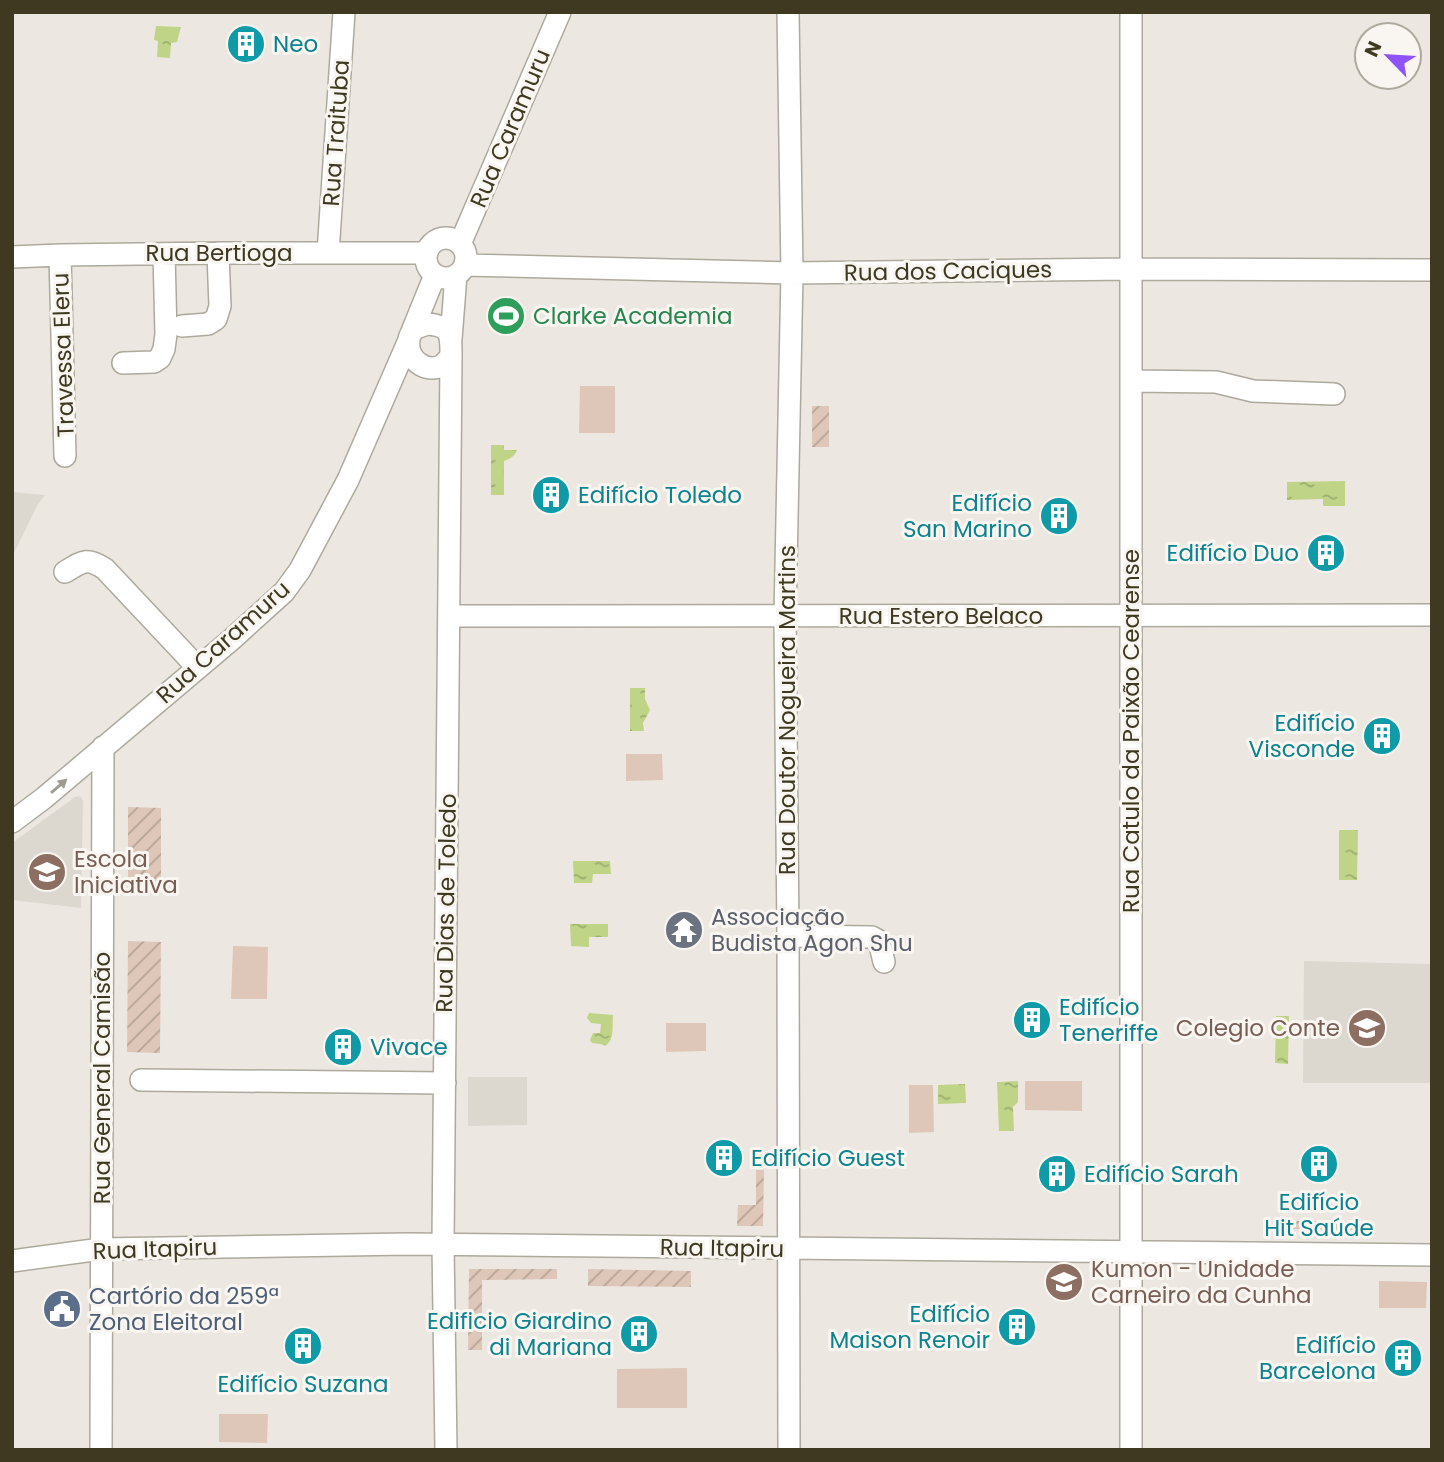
<svg xmlns="http://www.w3.org/2000/svg" width="1444" height="1462" viewBox="0 0 1444 1462" font-family="Poppins,sans-serif">
  <style>
    .built { fill: #dcd8cf }
    .grass { fill: #dec7b9 }
    .garden { fill: url(#garden-furrows) }
    .water { fill: url(#water-ripples) }
    .lines { fill: none; stroke-linecap: round; stroke-linejoin: round }
    .minor-casing { stroke: #ada99c; stroke-width: 24 }
    .minor { stroke: #fff; stroke-width: 21 }
    .oneway { fill: #9e9c90 }
    .labels { text-anchor: middle; stroke-width: 6; stroke-linejoin: round; paint-order: stroke }
    .culture-label { font-size: 23px; fill: #0d838f; stroke: #f9f6f2; text-anchor: start }
    .street-label { font-size: 23px; fill: #3e3920; stroke: #f9f6f2 }
    .leisure-label { font-size: 23px; fill: #27864d; stroke: #f9f6f2; text-anchor: start }
    .education-label { font-size: 23px; fill: #785e54; stroke: #f9f6f2; text-anchor: start }
    .worship-label { font-size: 23px; fill: #5b616d; stroke: #f9f6f2; text-anchor: start }
    .service-label { font-size: 23px; fill: #4e5e75; stroke: #f9f6f2; text-anchor: start }
  </style>
  <defs>
    <pattern id="garden-furrows" width="10" height="10" patternUnits="userSpaceOnUse" patternTransform="scale(1.75)"><rect width="10" height="10" fill="#dec7b9"/><path d="M-1 1l2-2M0 10L10 0M9 11l2-2" fill="none" stroke="#b5a396"/></pattern>
    <pattern id="water-ripples" width="26" height="14" patternUnits="userSpaceOnUse" patternTransform="scale(1.75)"><rect width="26" height="14" fill="#bfd486"/><path d="M2 4q2-2 4 0t4 0M15 11q2-2 4 0t4 0" fill="none" stroke="#9dad6d"/></pattern>
  </defs>
  <rect width="100%" height="100%" fill="#ece8e1"/>
  <path class="built" d="M 12,492 L 45,495 L 38,504 L 12,557 Z
    M 79,796 L 82,798 L 83,803 L 81,908 L 12,900 L 12,843 L 75,797 Z
    M 1304,961 L 1432,964 L 1432,1083 L 1303,1083 Z
    M 468,1077 L 527,1077 L 527,1125 L 468,1126 Z"/>
  <path class="grass" d="M 580,386 L 615,386 L 615,433 L 579,433 Z
    M 626,754 L 662,754 L 663,780 L 626,781 Z
    M 233,946 L 268,947 L 267,999 L 231,999 Z
    M 666,1023 L 706,1023 L 706,1051 L 666,1052 Z
    M 1025,1081 L 1082,1081 L 1082,1111 L 1025,1110 Z
    M 909,1085 L 933,1085 L 934,1132 L 909,1133 Z
    M 1379,1281 L 1427,1282 L 1426,1308 L 1379,1308 Z
    M 687,1368 L 687,1408 L 617,1408 L 617,1369 Z
    M 219,1414 L 268,1414 L 267,1443 L 219,1442 Z"/>
  <path class="garden" d="M 812,406 L 829,406 L 829,447 L 812,447 Z
    M 128,807 L 161,808 L 161,883 L 128,883 Z
    M 128,941 L 161,942 L 160,1053 L 127,1052 Z
    M 756,1170 L 764,1170 L 763,1226 L 737,1226 L 738,1205 L 756,1205 Z
    M 1278,1221 L 1359,1221 L 1359,1230 L 1278,1229 Z
    M 469,1269 L 557,1269 L 557,1279 L 482,1280 L 482,1350 L 468,1350 Z
    M 588,1269 L 691,1271 L 691,1287 L 588,1286 Z"/>
  <path class="water" d="M 156,26 L 181,27 L 177,42 L 171,43 L 170,58 L 157,57 L 158,41 L 154,40 Z
    M 491,445 L 504,445 L 504,450 L 517,450 C 515,456 510,459 504,461 L 504,495 L 491,495 Z
    M 1345,481 L 1345,506 L 1323,506 L 1323,499 L 1287,500 L 1287,482 Z
    M 630,688 L 645,688 L 645,699 L 650,710 L 643,723 L 644,731 L 630,731 Z
    M 1339,830 L 1358,830 L 1357,880 L 1339,880 Z
    M 573,861 L 610,861 L 611,874 L 593,874 L 592,883 L 574,883 Z
    M 570,924 L 608,924 L 608,937 L 589,937 L 589,947 L 571,946 Z
    M 589,1013 L 613,1015 C 612,1026 615,1040 605,1046 L 601,1044 L 592,1043 L 590,1040 L 593,1033 L 600,1033 L 601,1024 L 591,1023 L 587,1018 Z
    M 1276,1016 L 1289,1016 L 1288,1064 L 1275,1063 Z
    M 1018,1081 L 1018,1102 L 1013,1107 L 1014,1131 L 999,1131 L 997,1082 Z
    M 965,1084 L 966,1103 L 938,1104 L 938,1085 Z"/>
  <g class="lines">
    <defs>
      <path id="minor" d="M 788,12 L 792,273 L 785,616 L 788,936 L 789,1450
        M 1131,12 L 1131,1450
        M426 258a20 20 0 1 1 40 0a20 20 0 1 1-40 0Z
        M 460,244 L 560,12
        M 328,253 L 344,12
        M 60,255 L 65,456
        M 12,257 L 60,255 L 218,253 L 427,253
        M 465,265 L 792,273 L 1131,269 L 1432,270
        M 427,324 C 452,326 451,335 451,357 C 449,358 444,364 443,365 C 425,375 406,358 409,340 C 409,336 412,333 413,329 Z
        M 182,326 L 208,324 L 216,319 L 220,306 L 218,253
        M 413,329 L 435,275
        M 451,339 L 456,275
        M 123,363 L 154,362 L 160,358 L 164,349 L 166,334 L 164,254
        M 1131,381 L 1216,382 L 1253,391 L 1334,394
        M 65,572 C 83,561 87,557 105,569 L 198,668
        M 449,616 L 1432,615
        M 12,822 L 44,798 L 231,640 L 284,592 L 300,570 L 348,480 L 409,340
        M 788,936 L 872,937 L 879,941 L 884,962
        M 141,1080 L 445,1083
        M 12,1261 L 101,1249 L 407,1244 L 1432,1255
        M 101,1450 L 103,747
        M 446,1450 L 443,1244 L 451,357"/>
    </defs>
    <use href="#minor" class="minor-casing"/>
    <use href="#minor" class="minor"/>
  </g>
  <defs><path id="oneway-solid" d="M-6-.8H1V-3.2L6.5 0L1 3.2V.8H-6Z" transform="scale(1.75)"/></defs>
  <use class="oneway" href="#oneway-solid" transform="translate(59 786) rotate(-41)"/>
  <defs>
    <symbol id="building-disc" viewBox="-11 -11 22 22"><circle r="9.5" fill="#0f9aa8" stroke="#f9f6f2"/><path d="M-4-6H4V6H1V3H-1V6H-4ZM-2.5-4.3h1.7v1.8h-1.7ZM.8-4.3h1.7v1.8H.8ZM-2.5-1h1.7V.8h-1.7ZM.8-1h1.7V.8H.8Z" fill="#fff"/></symbol>
    <symbol id="stadium-disc" viewBox="-11 -11 22 22"><circle r="9.5" fill="#2e9e5b" stroke="#f9f6f2"/><path d="M0-5a6.5 5 0 1 0 0 10a6.5 5 0 1 0 0-10ZM-3.5-1.8h7v3.6h-7Z" fill="#fff"/></symbol>
    <symbol id="school-disc" viewBox="-11 -11 22 22"><circle r="9.5" fill="#8d6e63" stroke="#f9f6f2"/><path d="M0-5L7-2L0 1L-7-2ZM-4 1L0 2.5L4 1V4Q0 6-4 4Z" fill="#fff"/></symbol>
    <symbol id="temple-disc" viewBox="-11 -11 22 22"><circle r="9.5" fill="#6b7280" stroke="#f9f6f2"/><path d="M0-6L5-2H3V0L6.5 2.5H4V6H1.5V3h-3V6H-4V2.5H-6.5L-3 0V-2H-5Z" fill="#fff"/></symbol>
    <symbol id="civic-disc" viewBox="-11 -11 22 22"><circle r="9.5" fill="#5c6f8a" stroke="#f9f6f2"/><path d="M-.6-6.5H3V-4.5H.6V-3L4-1V1h2V6H-6V1h2V-1L-.6-3ZM-1.2 2.5V6h2.4V2.5Z" fill="#fff"/></symbol>
  </defs>
  <g fill-rule="evenodd">
    <use href="#building-disc" x="224" y="22" width="44" height="44"/>
    <use href="#stadium-disc" x="484" y="294" width="44" height="44"/>
    <use href="#building-disc" x="529" y="473" width="44" height="44"/>
    <use href="#building-disc" x="1037" y="494" width="44" height="44"/>
    <use href="#building-disc" x="1304" y="531" width="44" height="44"/>
    <use href="#building-disc" x="1360" y="714" width="44" height="44"/>
    <use href="#school-disc" x="25" y="850" width="44" height="44"/>
    <use href="#temple-disc" x="662" y="908" width="44" height="44"/>
    <use href="#building-disc" x="1010" y="998" width="44" height="44"/>
    <use href="#school-disc" x="1345" y="1006" width="44" height="44"/>
    <use href="#building-disc" x="321" y="1025" width="44" height="44"/>
    <use href="#building-disc" x="702" y="1136" width="44" height="44"/>
    <use href="#building-disc" x="1297" y="1142" width="44" height="44"/>
    <use href="#building-disc" x="1035" y="1152" width="44" height="44"/>
    <use href="#school-disc" x="1042" y="1260" width="44" height="44"/>
    <use href="#civic-disc" x="40" y="1287" width="44" height="44"/>
    <use href="#building-disc" x="995" y="1305" width="44" height="44"/>
    <use href="#building-disc" x="617" y="1312" width="44" height="44"/>
    <use href="#building-disc" x="281" y="1324" width="44" height="44"/>
    <use href="#building-disc" x="1381" y="1336" width="44" height="44"/>
  </g>
  <g class="labels">
    <g class="culture-label">
      <text x="273" y="52">Neo</text>
      <text x="578" y="503">Edifício Toledo</text>
      <text x="1032" y="511" text-anchor="end">Edifício<tspan x="1032" dy="26">San Marino</tspan></text>
      <text x="1299" y="561" text-anchor="end">Edifício Duo</text>
      <text x="1355" y="731" text-anchor="end">Edifício<tspan x="1355" dy="26">Visconde</tspan></text>
      <text x="1059" y="1015">Edifício<tspan x="1059" dy="26">Teneriffe</tspan></text>
      <text x="370" y="1055">Vivace</text>
      <text x="751" y="1166">Edifício Guest</text>
      <text x="1084" y="1182">Edifício Sarah</text>
      <text x="1319" y="1210" text-anchor="middle">Edifício<tspan x="1319" dy="26">Hit Saúde</tspan></text>
      <text x="990" y="1322" text-anchor="end">Edifício<tspan x="990" dy="26">Maison Renoir</tspan></text>
      <text x="612" y="1329" text-anchor="end">Edificio Giardino<tspan x="612" dy="26">di Mariana</tspan></text>
      <text x="1376" y="1353" text-anchor="end">Edifício<tspan x="1376" dy="26">Barcelona</tspan></text>
      <text x="303" y="1392" text-anchor="middle">Edifício Suzana</text>
    </g>
    <g class="street-label">
      <text transform="translate(510 128) rotate(-67)" y="8">Rua Caramuru</text>
      <text transform="translate(336 133) rotate(-86)" y="8">Rua Traituba</text>
      <text x="219" y="261">Rua Bertioga</text>
      <text transform="translate(948 271) rotate(-1)" y="8">Rua dos Caciques</text>
      <text transform="translate(63 355) rotate(-92)" y="8">Travessa Eleru</text>
      <text x="941" y="624">Rua Estero Belaco</text>
      <text transform="translate(223 642) rotate(-42)" y="8">Rua Caramuru</text>
      <text transform="translate(787 710) rotate(-90)" y="8">Rua Doutor Nogueira Martins</text>
      <text transform="translate(1131 731) rotate(-90)" y="8">Rua Catulo da Paixão Cearense</text>
      <text transform="translate(446 903) rotate(-89)" y="8">Rua Dias de Toledo</text>
      <text transform="translate(102 1078) rotate(-90)" y="8">Rua General Camisão</text>
      <text transform="translate(722 1248) rotate(1)" y="8">Rua Itapiru</text>
      <text transform="translate(155 1249) rotate(-2)" y="8">Rua Itapiru</text>
    </g>
    <g class="leisure-label">
      <text x="533" y="324">Clarke Academia</text>
    </g>
    <g class="education-label">
      <text x="74" y="867">Escola<tspan x="74" dy="26">Iniciativa</tspan></text>
      <text x="1340" y="1036" text-anchor="end">Colegio Conte</text>
      <text x="1091" y="1277">Kumon - Unidade<tspan x="1091" dy="26">Carneiro da Cunha</tspan></text>
    </g>
    <g class="worship-label">
      <text x="711" y="925">Associação<tspan x="711" dy="26">Budista Agon Shu</tspan></text>
    </g>
    <g class="service-label">
      <text x="89" y="1304">Cartório da 259ª<tspan x="89" dy="26">Zona Eleitoral</tspan></text>
    </g>
  </g>
  <rect width="1444" height="1462" fill="none" stroke="#3e3920" stroke-width="28"/>
  <g transform="translate(1388 56) rotate(295)"><circle r="33" fill="#f9f6f2" stroke="#aeaa9e" stroke-width="2"/>
  <path d="M0-5L12 26L0 18L-12 26Z" fill="#8e53f8"/>
  <text y="-10" font-size="19" font-weight="bold" text-anchor="middle" fill="#3e3920">N</text>
  </g>
</svg>
